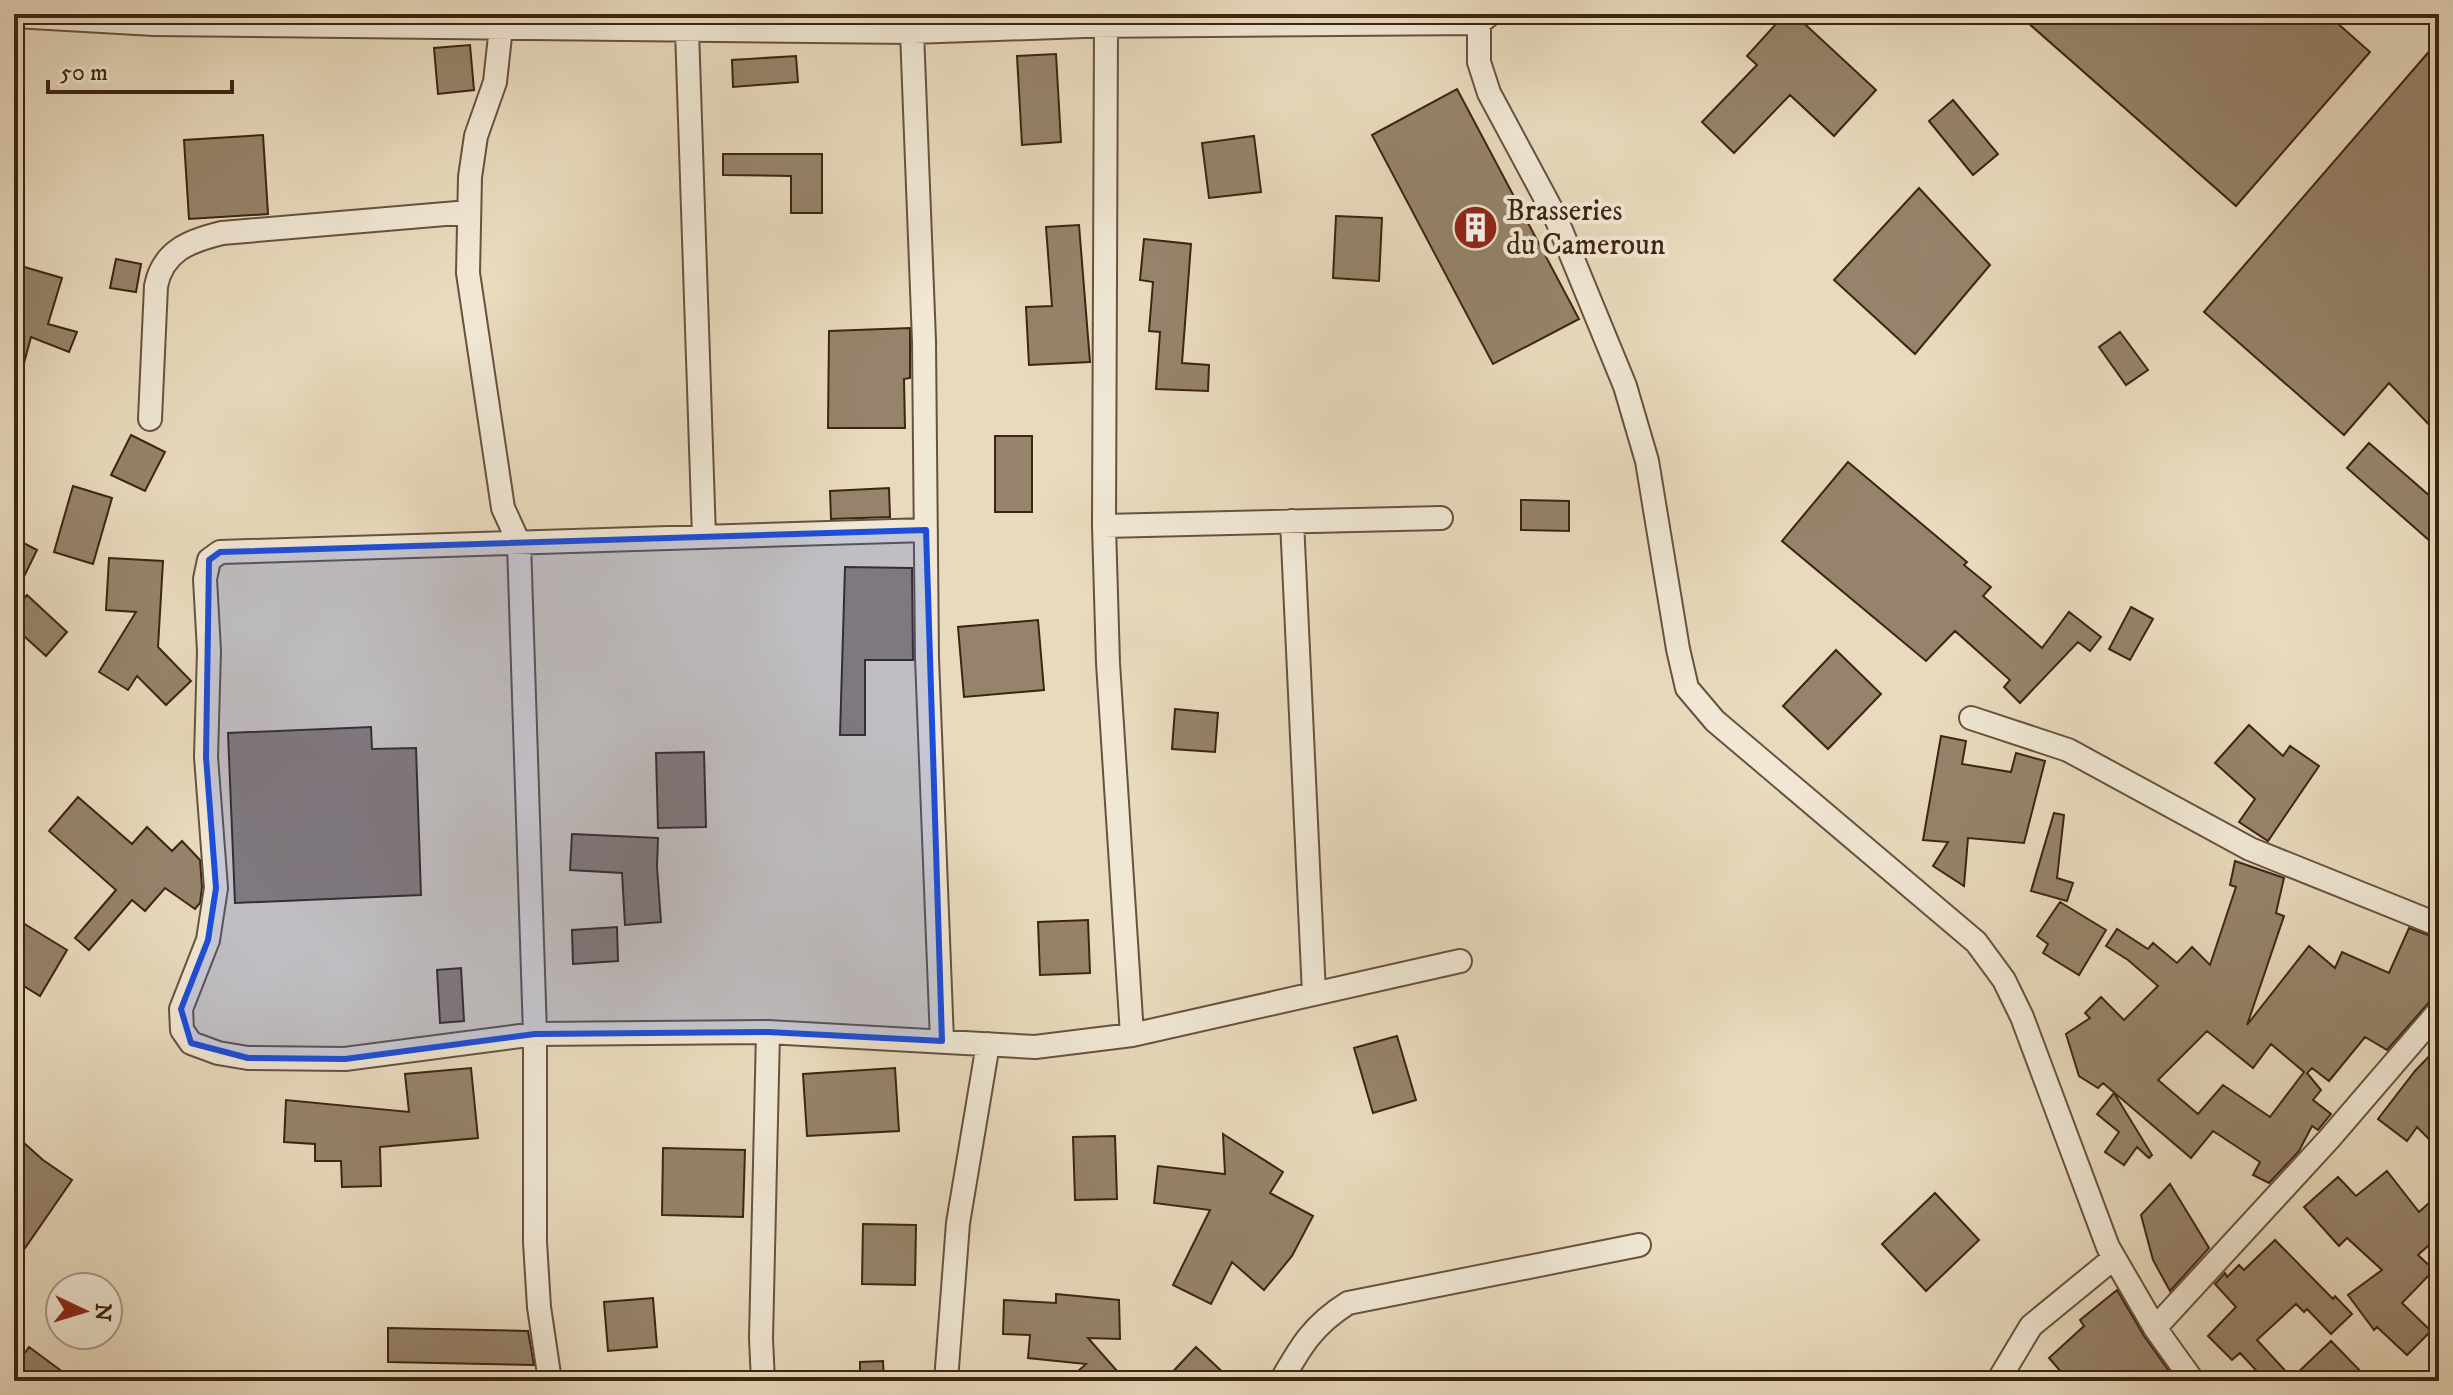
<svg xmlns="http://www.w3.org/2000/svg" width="2453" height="1395" viewBox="0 0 2453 1395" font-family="'IM FELL DW Pica',serif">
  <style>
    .building { fill: #96836b; stroke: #3d2413; stroke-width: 2; fill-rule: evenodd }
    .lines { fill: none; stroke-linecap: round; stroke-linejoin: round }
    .street-casing { stroke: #68523e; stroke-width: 26 }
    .street { stroke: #f0e7d4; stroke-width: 22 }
    .rail-casing { stroke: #3d2413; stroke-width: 9 }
    .rail { stroke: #f0e7d4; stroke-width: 6; stroke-dasharray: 18; stroke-linecap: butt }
    .marked { fill: #1d4ed8; fill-opacity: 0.2; stroke: #1d4ed8; stroke-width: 6; stroke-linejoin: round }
    .labels { text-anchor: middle; stroke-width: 8; stroke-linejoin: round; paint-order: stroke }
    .poi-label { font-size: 30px; fill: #3d2413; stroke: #f0e7d4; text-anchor: start }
  </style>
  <rect width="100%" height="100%" fill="#e8dabd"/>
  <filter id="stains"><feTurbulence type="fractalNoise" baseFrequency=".0025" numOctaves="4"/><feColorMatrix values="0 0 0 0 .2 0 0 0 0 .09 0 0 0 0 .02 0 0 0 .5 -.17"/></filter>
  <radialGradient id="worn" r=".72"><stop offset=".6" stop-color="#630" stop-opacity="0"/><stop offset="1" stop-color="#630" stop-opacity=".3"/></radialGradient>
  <path class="building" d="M 1785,14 L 1794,14 L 1876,90 L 1834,136 L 1790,95 L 1734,153 L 1702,122 L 1757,65 L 1747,56 Z
    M 2018,14 L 2327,14 L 2370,52 L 2236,206 Z
    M 2439,40 L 2439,435 L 2389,383 L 2344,435 L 2204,312 Z
    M 470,45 L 474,90 L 438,94 L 434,48 Z
    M 1056,54 L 1061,142 L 1022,145 L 1017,56 Z
    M 796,56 L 798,82 L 733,87 L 732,60 Z
    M 1457,89 L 1579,319 L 1493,364 L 1372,135 Z
    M 1953,100 L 1998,154 L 1973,175 L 1929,121 Z
    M 263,135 L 268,214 L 189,219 L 184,140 Z
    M 1254,136 L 1261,192 L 1209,198 L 1202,143 Z
    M 723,154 L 822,154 L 822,213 L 791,213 L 791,176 L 723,175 Z
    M 1919,188 L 1990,265 L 1915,354 L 1834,280 Z
    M 1336,216 L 1382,218 L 1379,281 L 1333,278 Z
    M 1079,225 L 1090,362 L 1029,365 L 1026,307 L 1052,306 L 1046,227 Z
    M 1144,239 L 1191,244 L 1182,363 L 1209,365 L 1208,391 L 1156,389 L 1160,332 L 1149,331 L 1153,282 L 1140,280 Z
    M 116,259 L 141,264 L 136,292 L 110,288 Z
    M 14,264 L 62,278 L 48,324 L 77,332 L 69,352 L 31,337 L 20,378 L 14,378 Z
    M 910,328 L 910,378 L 904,379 L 905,428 L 828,428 L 829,331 Z
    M 2120,332 L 2148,370 L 2126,385 L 2099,347 Z
    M 131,435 L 165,452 L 145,491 L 111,475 Z
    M 995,436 L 1032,436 L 1032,512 L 995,512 Z
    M 2369,443 L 2439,504 L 2439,549 L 2347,468 Z
    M 1848,462 L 1967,562 L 1964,565 L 1991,587 L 1983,596 L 2042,648 L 2069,612 L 2101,637 L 2090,651 L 2078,642 L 2020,703 L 2004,687 L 2010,680 L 1955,631 L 1926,661 L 1782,541 Z
    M 73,486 L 112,498 L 93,564 L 54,552 Z
    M 889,488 L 890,517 L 831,519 L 830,491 Z
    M 1521,500 L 1569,501 L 1569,531 L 1521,530 Z
    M 14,538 L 37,550 L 14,597 Z
    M 109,558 L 163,561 L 158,647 L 191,681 L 166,705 L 137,676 L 128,690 L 99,672 L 136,612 L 106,610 Z
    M 845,567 L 912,568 L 913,660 L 865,660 L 865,735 L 840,735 Z
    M 27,595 L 67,632 L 46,656 L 14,627 L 14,610 Z
    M 2131,607 L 2153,619 L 2130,660 L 2109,649 Z
    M 1038,620 L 1044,690 L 964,697 L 958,627 Z
    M 1836,650 L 1881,694 L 1828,749 L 1783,706 Z
    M 1175,709 L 1218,713 L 1215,752 L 1172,749 Z
    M 2249,725 L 2283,756 L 2290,746 L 2319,766 L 2268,841 L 2239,822 L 2255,799 L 2215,763 Z
    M 371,727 L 372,749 L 416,748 L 421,895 L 235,903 L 228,733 Z
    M 1941,736 L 1966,741 L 1962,764 L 2011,772 L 2016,753 L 2045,761 L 2024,843 L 1968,838 L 1964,886 L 1933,866 L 1948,842 L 1923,840 Z
    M 704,752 L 706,827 L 658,828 L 656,753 Z
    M 78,797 L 132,844 L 147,827 L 172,851 L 182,841 L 200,860 L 202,887 L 200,903 L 195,909 L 165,888 L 145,911 L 132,900 L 89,950 L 75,938 L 116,890 L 49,831 Z
    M 2054,813 L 2064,815 L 2057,878 L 2073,883 L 2067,901 L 2031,891 Z
    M 572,834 L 658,838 L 657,867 L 661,922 L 625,925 L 622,873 L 570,870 Z
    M 2235,861 L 2284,878 L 2276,913 L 2284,916 L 2247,1025 L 2309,946 L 2335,968 L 2342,952 L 2389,973 L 2409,928 L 2439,939 L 2439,986 L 2432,999 L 2387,1050 L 2365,1037 L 2329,1081 L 2312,1068 L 2307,1073 L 2321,1090 L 2313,1100 L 2331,1114 L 2318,1130 L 2312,1126 L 2299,1151 L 2269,1183 L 2253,1175 L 2260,1162 L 2213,1131 L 2191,1158 L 2103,1083 L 2098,1088 L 2079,1076 L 2066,1034 L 2090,1018 L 2085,1013 L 2101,997 L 2124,1020 L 2158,986 L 2128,960 L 2106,946 L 2117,929 L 2148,949 L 2153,943 L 2177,963 L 2192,947 L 2210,965 L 2236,887 L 2230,885 ZM 2207,1031 L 2253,1068 L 2271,1044 L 2304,1072 L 2270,1117 L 2223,1085 L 2198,1114 L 2158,1080 Z
    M 2060,902 L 2106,930 L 2079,975 L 2043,953 L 2048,944 L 2037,936 Z
    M 1088,920 L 1090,973 L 1040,975 L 1038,922 Z
    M 23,923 L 67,950 L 40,996 L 14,980 L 14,938 Z
    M 617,927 L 618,961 L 573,964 L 572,930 Z
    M 461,968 L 464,1021 L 440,1023 L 437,970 Z
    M 1397,1036 L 1416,1100 L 1373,1113 L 1354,1048 Z
    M 2439,1046 L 2439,1149 L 2417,1127 L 2407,1141 L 2378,1119 L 2415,1071 Z
    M 471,1068 L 478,1138 L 380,1147 L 381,1186 L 342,1187 L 341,1161 L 315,1161 L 315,1144 L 284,1142 L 286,1100 L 409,1112 L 405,1074 Z
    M 895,1068 L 899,1131 L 807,1136 L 803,1074 Z
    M 2114,1093 L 2152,1155 L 2149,1158 L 2137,1147 L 2124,1165 L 2105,1152 L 2119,1132 L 2097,1114 Z
    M 14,1134 L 43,1160 L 72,1180 L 14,1264 Z
    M 1223,1134 L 1283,1172 L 1270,1193 L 1313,1216 L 1292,1256 L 1264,1290 L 1232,1262 L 1211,1304 L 1173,1285 L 1210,1210 L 1154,1203 L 1158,1166 L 1225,1174 Z
    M 1115,1136 L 1117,1199 L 1075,1200 L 1073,1137 Z
    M 663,1148 L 745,1150 L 743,1217 L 662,1215 Z
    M 2387,1171 L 2419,1212 L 2439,1194 L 2439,1236 L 2418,1255 L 2434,1270 L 2402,1303 L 2431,1331 L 2407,1355 L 2377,1327 L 2374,1330 L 2348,1295 L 2382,1270 L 2347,1238 L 2339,1246 L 2304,1207 L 2338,1177 L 2356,1196 Z
    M 2170,1184 L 2209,1248 L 2170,1291 L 2153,1260 L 2141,1215 Z
    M 1935,1193 L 1979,1240 L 1926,1291 L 1882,1244 Z
    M 863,1224 L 916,1225 L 915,1285 L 862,1284 Z
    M 2275,1240 L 2333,1299 L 2335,1296 L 2352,1314 L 2331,1334 L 2307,1309 L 2304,1312 L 2296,1304 L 2257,1340 L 2292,1378 L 2331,1341 L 2370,1381 L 2266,1381 L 2240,1353 L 2232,1360 L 2208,1336 L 2236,1307 L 2215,1284 L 2225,1273 L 2227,1277 L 2239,1265 L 2244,1270 Z
    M 2117,1290 L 2144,1336 L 2176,1381 L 2069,1381 L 2049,1358 L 2084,1326 L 2080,1320 Z
    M 1056,1294 L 1119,1300 L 1120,1339 L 1088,1338 L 1117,1371 L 1105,1381 L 1067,1381 L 1086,1364 L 1028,1358 L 1030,1335 L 1003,1334 L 1004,1300 L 1056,1303 Z
    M 653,1298 L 657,1347 L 608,1351 L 604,1302 Z
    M 388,1328 L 528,1331 L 534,1365 L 388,1362 Z
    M 29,1347 L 75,1381 L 14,1381 L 14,1368 Z
    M 1196,1347 L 1232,1381 L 1164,1381 Z
    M 883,1361 L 884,1381 L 860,1381 L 860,1362 Z"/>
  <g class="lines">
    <defs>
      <path id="street" d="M 14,16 L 154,24 L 912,32 L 1084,26 L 1479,23 L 1489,15
        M 1479,23 L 1479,62 L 1489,93 L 1556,218 L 1625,386 L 1647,461 L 1678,649 L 1687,688 L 1715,721 L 1976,942 L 2004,980 L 2022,1017 L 2108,1247 L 2155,1328 L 2193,1381
        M 1106,26 L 1104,526 L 1108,663 L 1132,1035
        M 501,27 L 495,82 L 476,136 L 470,177 L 468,273 L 503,508 L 519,543 L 535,1034 L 535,1242 L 539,1307 L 550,1381
        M 687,30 L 704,537
        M 912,32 L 924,341 L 927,658 L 942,1041
        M 150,419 L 156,286 C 163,251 189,241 222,233 L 469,212
        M 1292,521 L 1314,994
        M 1104,526 L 1441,518
        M 926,530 L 220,552 L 209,560 L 205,579 L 209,651 L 206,757 L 216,888 L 208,940 L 181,1009 L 182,1030 L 191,1043 L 218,1053 L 248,1058 L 345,1059 L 535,1034 L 768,1032 L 1035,1047 L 1132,1035 L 1460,961
        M 1971,718 L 2068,750 L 2250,849 L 2439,925
        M 2155,1328 L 2329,1139 L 2439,1011
        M 763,1381 L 761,1339 L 768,1032
        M 946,1381 L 958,1223 L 988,1044
        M 1281,1381 C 1301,1346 1313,1325 1348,1303 L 1639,1245
        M 1998,1381 L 2031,1326 L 2114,1258"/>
    </defs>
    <use href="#street" class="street-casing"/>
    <use href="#street" class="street"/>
    <defs>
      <path id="rail" d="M 2430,1381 L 2439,1372"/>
    </defs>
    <use href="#rail" class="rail-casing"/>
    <use href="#rail" class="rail"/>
  </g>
  <path class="marked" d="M 926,530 L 942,1041 L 768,1032 L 535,1034 L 345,1059 L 248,1058 L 191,1043 L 181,1009 L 208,940 L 216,888 L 206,757 L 209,560 L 220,552 Z"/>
  <defs>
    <symbol id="building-disc" viewBox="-11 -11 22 22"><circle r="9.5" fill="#8f2418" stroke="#f0e7d4"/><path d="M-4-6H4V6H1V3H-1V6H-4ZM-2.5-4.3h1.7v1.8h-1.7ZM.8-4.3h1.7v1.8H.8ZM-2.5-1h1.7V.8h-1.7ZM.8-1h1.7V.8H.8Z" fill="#fff"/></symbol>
  </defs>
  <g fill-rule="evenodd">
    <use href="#building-disc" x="1450" y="202" width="51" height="51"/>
  </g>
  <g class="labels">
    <g class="poi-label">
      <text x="1506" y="220">Brasseries<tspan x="1506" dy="34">du Cameroun</tspan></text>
    </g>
  </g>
  <rect width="2453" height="1395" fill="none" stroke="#e8dabd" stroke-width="48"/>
  <rect x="16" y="16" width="2421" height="1363" fill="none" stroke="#3d2413" stroke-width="4"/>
  <rect x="24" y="24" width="2405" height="1347" fill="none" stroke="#3d2413" stroke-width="2"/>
  <g transform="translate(84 1311) rotate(94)"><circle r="38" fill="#f0e7d4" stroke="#a89987" stroke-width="2"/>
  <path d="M0-6L14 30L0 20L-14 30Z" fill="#8f2418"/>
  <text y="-12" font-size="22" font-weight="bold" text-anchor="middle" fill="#3d2413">N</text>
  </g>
  <path d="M48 80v12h184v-12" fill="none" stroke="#3d2413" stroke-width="4"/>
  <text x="60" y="80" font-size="24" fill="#3d2413" stroke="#f0e7d4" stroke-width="6" paint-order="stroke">50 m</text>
  <rect width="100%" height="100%" filter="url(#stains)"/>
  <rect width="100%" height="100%" fill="url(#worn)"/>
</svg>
